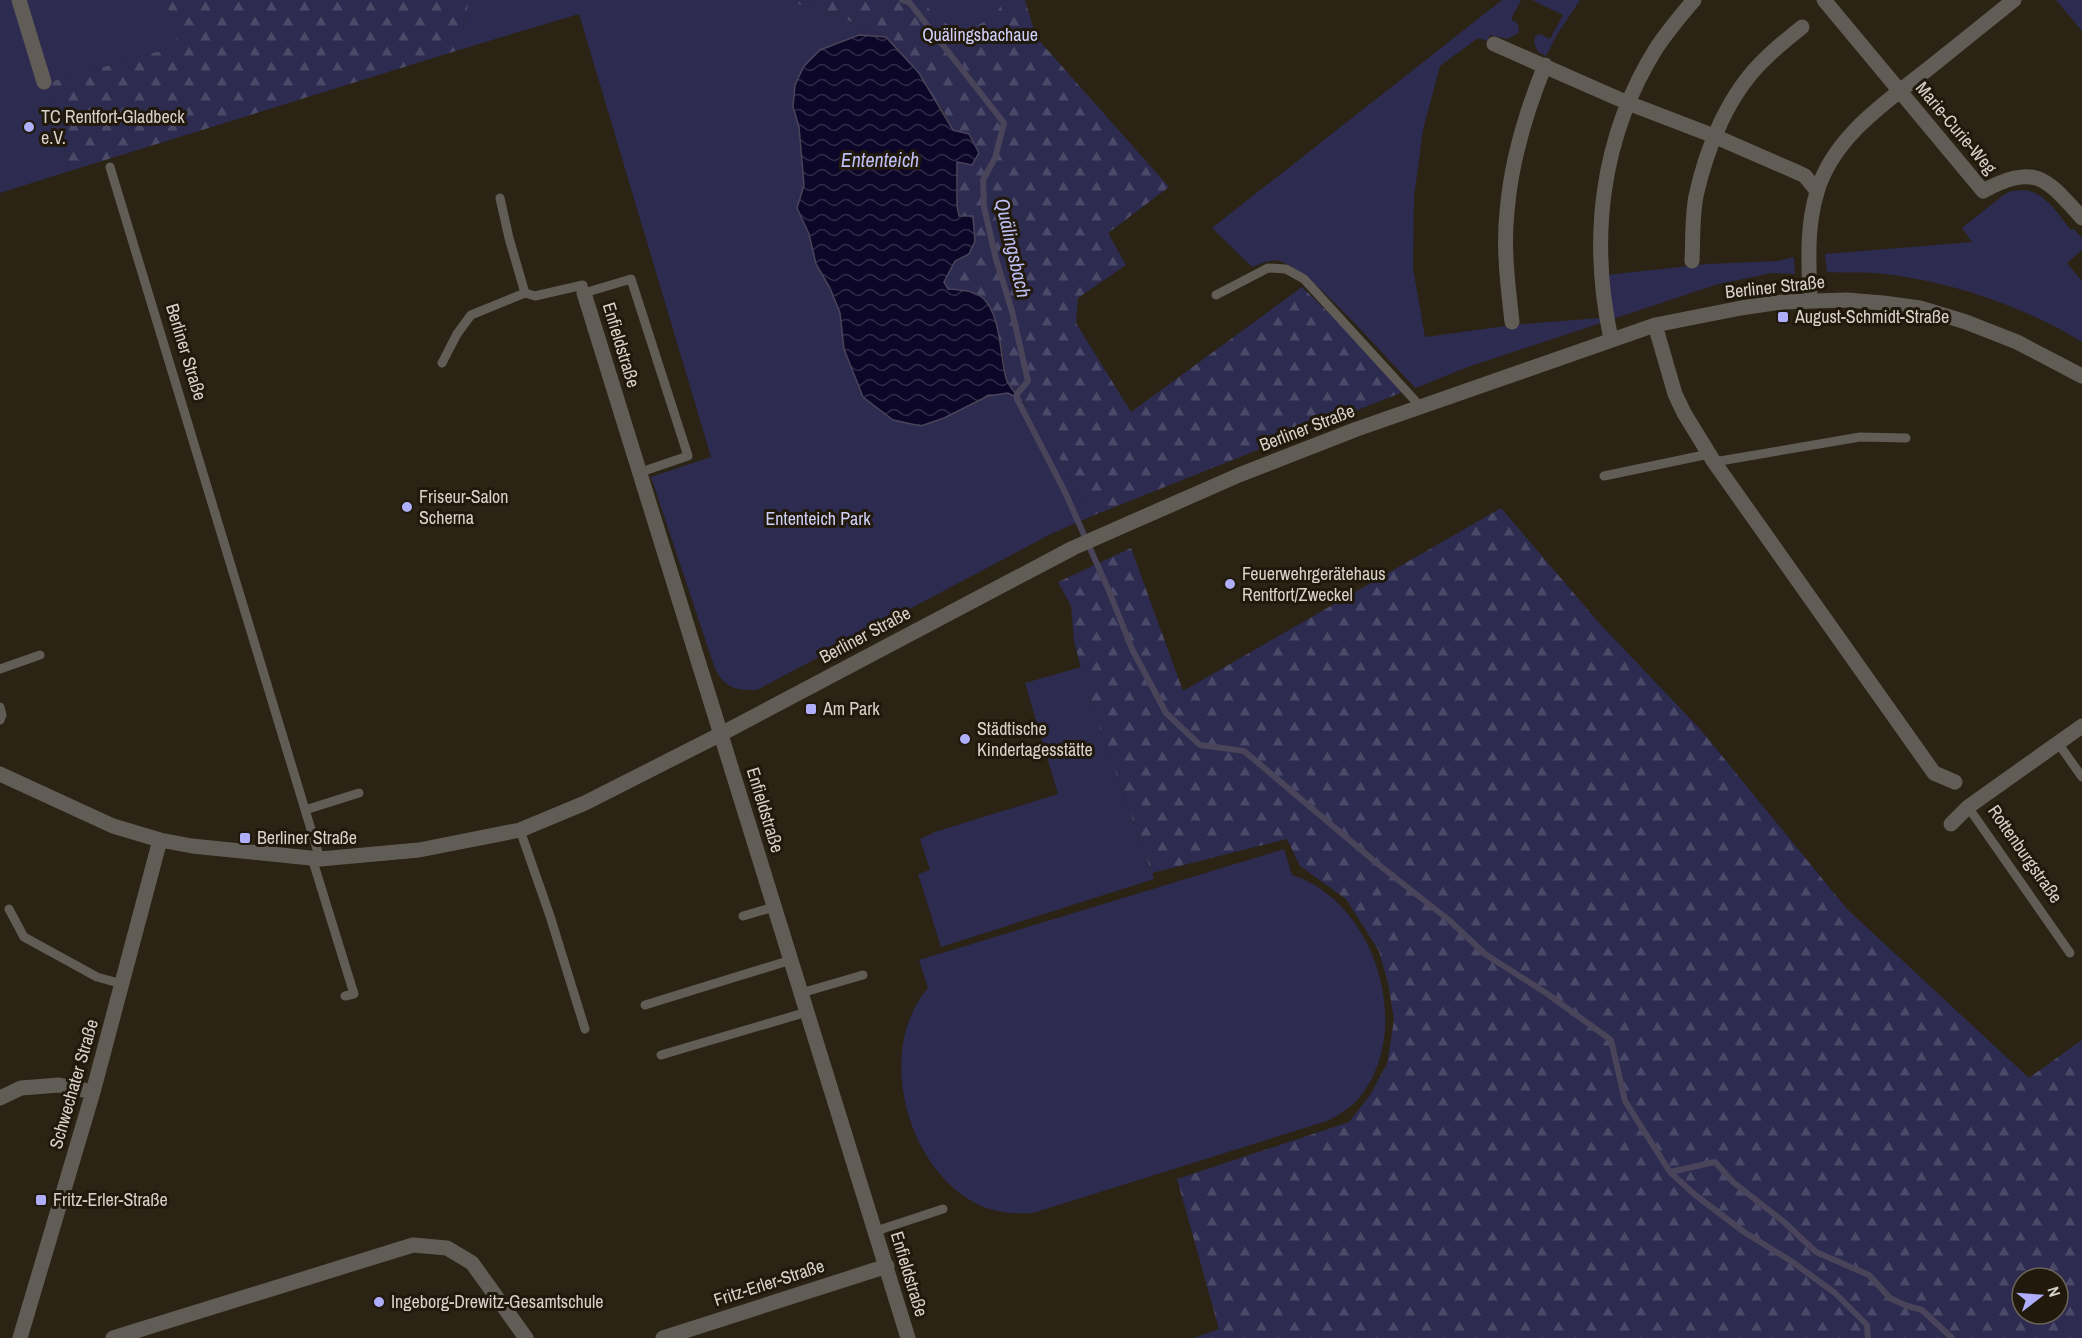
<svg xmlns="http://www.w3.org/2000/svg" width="2082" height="1338" viewBox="0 0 2082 1338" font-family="'Archivo Narrow',sans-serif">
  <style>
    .green { fill: #2d2b50 }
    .forest { fill: url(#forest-firs); fill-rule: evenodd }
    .water { fill: url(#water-waves); stroke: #494459; stroke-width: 1.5 }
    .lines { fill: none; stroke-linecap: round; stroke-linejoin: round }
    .stream { stroke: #494459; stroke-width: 6 }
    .lane { stroke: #615d56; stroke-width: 9 }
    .street { stroke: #615d56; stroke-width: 15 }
    .poi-dot { fill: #afaefa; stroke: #21190b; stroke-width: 2 }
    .labels { text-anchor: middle; stroke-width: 6; stroke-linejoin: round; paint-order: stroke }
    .park-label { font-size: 18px; fill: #d0d1fb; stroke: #21190b }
    .poi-label { font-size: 18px; fill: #d8d3ca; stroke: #21190b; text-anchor: start }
    .street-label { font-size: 18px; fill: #d8d3ca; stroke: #21190b }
    .water-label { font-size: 20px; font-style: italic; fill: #bebff6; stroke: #21190b }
  </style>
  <defs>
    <pattern id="forest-firs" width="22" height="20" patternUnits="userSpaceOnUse" patternTransform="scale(1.5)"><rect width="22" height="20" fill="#2d2b50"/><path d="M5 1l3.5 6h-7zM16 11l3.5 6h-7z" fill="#4b4968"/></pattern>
    <pattern id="water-waves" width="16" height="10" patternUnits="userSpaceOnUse" patternTransform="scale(1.5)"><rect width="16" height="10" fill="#0c0728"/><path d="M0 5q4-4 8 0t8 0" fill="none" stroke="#2f2a46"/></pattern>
  </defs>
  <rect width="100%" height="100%" fill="#2b2314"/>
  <path class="green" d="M 0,0 L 166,0 L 178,46 L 46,83 L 70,171 L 0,193 Z
    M 469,0 L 804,0 L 802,5 L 823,9 L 886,37 L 859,35 L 793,107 L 799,127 L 804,185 L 797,208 L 809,234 L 816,264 L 830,288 L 840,313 L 844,349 L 863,397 L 920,426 L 944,418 L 988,396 L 1008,393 L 1036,411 L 1066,471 L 1092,516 L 1051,534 L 757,690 C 735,691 723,687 714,666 L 651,477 L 711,457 L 579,14 L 459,50 Z
    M 907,0 L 1021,0 L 975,84 Z
    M 1502,0 L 1521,0 L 1511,19 L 1518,24 L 1519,33 L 1507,39 L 1490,35 L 1487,41 L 1478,38 L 1440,66 L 1423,130 L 1414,197 L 1413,268 L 1425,337 L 1513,325 L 1599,318 L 1601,323 L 1465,368 L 1416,388 C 1390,363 1309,267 1279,261 C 1270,259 1261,264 1252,267 L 1212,228 Z
    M 1532,0 L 1580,0 L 1558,33 L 1546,56 L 1538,52 L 1534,43 L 1535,36 L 1540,34 L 1550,39 L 1563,15 Z
    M 2057,0 L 2082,0 L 2082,31 L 2056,0 Z
    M 2025,190 C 2046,193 2058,214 2071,230 L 2074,229 L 2082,238 L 2082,250 L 2067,263 L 2082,281 L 2082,342 C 2022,305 1944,279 1874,273 C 1858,272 1843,273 1827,272 L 1825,254 L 1972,242 L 1962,228 L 2005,194 L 2011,191 Z
    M 1794,257 L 1795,274 L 1772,273 L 1715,285 L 1610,320 L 1606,275 L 1707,264 L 1777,261 Z
    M 1081,667 L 1089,699 L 1154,879 L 941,947 L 918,874 L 930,870 L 920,839 L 935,832 L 1058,794 L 1025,683 Z
    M 1284,849 L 1292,875 C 1375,901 1415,1028 1360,1097 C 1352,1107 1339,1115 1327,1121 L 1033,1213 C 1013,1214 994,1213 975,1203 C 906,1166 875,1050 928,988 L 919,960 Z"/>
  <path class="forest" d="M 166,0 L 469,0 L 459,50 L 70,171 L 46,83 L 178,46 Z
    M 775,0 L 921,0 C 929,9 942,24 954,27 C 975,31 996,19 1004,0 L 1025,0 L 1036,37 L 1169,187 L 1108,233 L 1126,265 L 1078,298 L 1076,323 L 1131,412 L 1302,287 L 1361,344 L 1403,392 L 1092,516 L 1066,471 L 1036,412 L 1022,401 L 1007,381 L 1002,348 L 993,314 L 983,299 L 969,292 L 948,289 L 943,282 L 955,261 L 969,254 L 957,206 L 957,161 L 979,153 L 969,135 L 953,130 L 943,110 L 886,37 L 823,9 Z
    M 1501,508 L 1600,624 L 1700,729 L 1847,909 L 2029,1078 L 2082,1040 L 2082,1338 L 1194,1338 L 1219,1329 L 1177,1179 L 1349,1122 L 1370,1095 L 1387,1064 L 1394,1020 L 1388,983 L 1379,951 L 1346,899 L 1300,866 L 1287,839 L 1152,873 L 1089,699 L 1074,641 L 1071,606 L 1058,582 L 1131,548 L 1183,691 ZM 2022,1278 L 2058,1278 L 2058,1314 L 2022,1314 Z"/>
  <path class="water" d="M 859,35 L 886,37 L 919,73 L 953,130 L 969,134 L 979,153 L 972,165 L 957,162 L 957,206 L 959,216 L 973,216 L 975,241 L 969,254 L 955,261 L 944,282 L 948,289 C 959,290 974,290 983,298 C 1001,315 1000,356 1006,378 C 1008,386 1017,395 1022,401 L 1008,393 L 988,396 L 944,418 L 921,426 L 893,420 L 863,397 L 844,349 L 840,313 L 830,288 L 816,264 L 809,234 L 797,208 L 804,185 L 799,127 L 793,107 L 795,85 L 804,66 L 820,50 Z"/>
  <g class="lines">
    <path class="stream" d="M 902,0 L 909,2 L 1004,123 L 995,158 L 983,180 L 984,207 L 996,259 L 1012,311 L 1028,381 L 1017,394 L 1017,399 L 1065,492 L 1109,591 L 1132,649 L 1166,713 L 1200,745 L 1244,751 L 1379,865 L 1449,920 L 1485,954 L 1546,993 L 1611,1040 L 1625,1101 L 1670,1172 L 1715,1162 L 1733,1182 L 1784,1222 L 1816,1252 L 1869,1275 L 1890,1298 L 1907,1306 L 1922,1310 L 1952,1338
      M 1670,1172 L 1694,1194 L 1744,1232 L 1791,1261 L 1835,1293 L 1867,1325 L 1868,1338"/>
    <path class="lane" d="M 110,167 L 320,859
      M 500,198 L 509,238 L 525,293
      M 1216,295 L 1268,268 L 1286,269 L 1304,279 L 1420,406
      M 442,363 L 457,334 L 471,315 L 525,293 L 535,296 L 583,285 L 584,293 L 631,279 L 688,456 L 641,472
      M 1714,462 L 1860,437 L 1906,438
      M 1604,476 L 1709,454
      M 0,669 L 40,655
      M 0,707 L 2,715 L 0,720
      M 2058,743 L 2082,777
      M 1968,807 L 2070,953
      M 305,810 L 359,793
      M 520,830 L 550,916 L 585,1029
      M 312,858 L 354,994 L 345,996
      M 9,909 L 24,937 L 97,977 L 122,984
      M 743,916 L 774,907
      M 801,993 L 863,975
      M 645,1005 L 791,960
      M 661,1055 L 807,1012
      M 876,1231 L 943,1209"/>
    <path class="street" d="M 19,0 L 44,82
      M 1824,0 L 1983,191 C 2036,163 2046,178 2082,218
      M 1494,44 L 1628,103 L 1714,136 L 1799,173 L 1805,176 L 1817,191
      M 1692,261 C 1693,239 1692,217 1696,196 C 1707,146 1729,92 1767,57 C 1778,46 1790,37 1802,27
      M 584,293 L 908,1338
      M 1810,301 C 1809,262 1806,229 1817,192 C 1833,137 1886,102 1928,69 C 1957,46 1985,23 2014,0
      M 1512,322 C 1508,286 1503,248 1507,212 C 1511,161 1526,112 1545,65
      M 1655,325 L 1675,394 L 1684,413 L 1714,462 L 1934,773 L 1955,782
      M 1611,339 C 1589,238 1601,136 1657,47 C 1668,31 1681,15 1694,0
      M 0,774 L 113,826 L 160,840 L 192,846 L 320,859 L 419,850 L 520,830 L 585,803 L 721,734 L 1073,548 L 1239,475 L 1357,429 L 1655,325 L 1741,308 L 1782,302 L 1847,300 L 1883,303 L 1920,308 L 1966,322 L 2017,342 L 2082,376
      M 1951,824 L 1968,807 L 2082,726
      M 0,1098 L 21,1088 L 59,1085 L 93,1092
      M 20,1338 L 93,1092 L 160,840
      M 113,1338 L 413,1245 L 447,1248 L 472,1263 L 526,1338
      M 663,1338 L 887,1266"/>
  </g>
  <g class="poi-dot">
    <circle cx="29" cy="127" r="6"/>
    <rect x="1777" y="311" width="12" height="12" rx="3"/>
    <circle cx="407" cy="507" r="6"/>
    <circle cx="1230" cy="584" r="6"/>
    <rect x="805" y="703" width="12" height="12" rx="3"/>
    <circle cx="965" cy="739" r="6"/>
    <rect x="239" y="832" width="12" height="12" rx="3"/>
    <rect x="35" y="1194" width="12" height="12" rx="3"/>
    <circle cx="379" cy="1302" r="6"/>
  </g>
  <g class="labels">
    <g class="park-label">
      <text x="980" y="41">Quälingsbachaue</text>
      <text x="818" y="525">Ententeich Park</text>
    </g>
    <g class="poi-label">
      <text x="41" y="123">TC Rentfort-Gladbeck<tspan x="41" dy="21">e.V.</tspan></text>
      <text x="1795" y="323">August-Schmidt-Straße</text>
      <text x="419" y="503">Friseur-Salon<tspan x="419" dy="21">Scherna</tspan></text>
      <text x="1242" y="580">Feuerwehrgerätehaus<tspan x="1242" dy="21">Rentfort/Zweckel</tspan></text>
      <text x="823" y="715">Am Park</text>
      <text x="977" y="735">Städtische<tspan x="977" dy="21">Kindertagesstätte</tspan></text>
      <text x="257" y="844">Berliner Straße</text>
      <text x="53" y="1206">Fritz-Erler-Straße</text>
      <text x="391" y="1308">Ingeborg-Drewitz-Gesamtschule</text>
    </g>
    <g class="street-label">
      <text transform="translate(1956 128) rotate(50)" y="6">Marie-Curie-Weg</text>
      <text transform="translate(1775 287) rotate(-6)" y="6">Berliner Straße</text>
      <text transform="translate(621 345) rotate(73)" y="6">Enfieldstraße</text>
      <text transform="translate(186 352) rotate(73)" y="6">Berliner Straße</text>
      <text transform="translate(1307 428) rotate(-21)" y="6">Berliner Straße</text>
      <text transform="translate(865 635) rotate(-28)" y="6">Berliner Straße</text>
      <text transform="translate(765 810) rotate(73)" y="6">Enfieldstraße</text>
      <text transform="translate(2025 854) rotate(55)" y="6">Rottenburgstraße</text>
      <text transform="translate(74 1084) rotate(-74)" y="6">Schwechater Straße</text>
      <text transform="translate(909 1274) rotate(73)" y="6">Enfieldstraße</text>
      <text transform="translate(769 1283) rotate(-18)" y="6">Fritz-Erler-Straße</text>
    </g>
    <g class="water-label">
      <text x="880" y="167">Ententeich</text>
      <text transform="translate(1013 248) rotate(77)" y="7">Quälingsbach</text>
    </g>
  </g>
  <g transform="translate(2040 1296) rotate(73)"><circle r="28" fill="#21190b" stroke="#6a6357" stroke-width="1.5"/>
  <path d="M0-4.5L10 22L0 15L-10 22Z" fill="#afaefa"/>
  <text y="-9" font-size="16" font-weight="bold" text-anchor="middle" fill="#d8d3ca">N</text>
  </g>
</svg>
